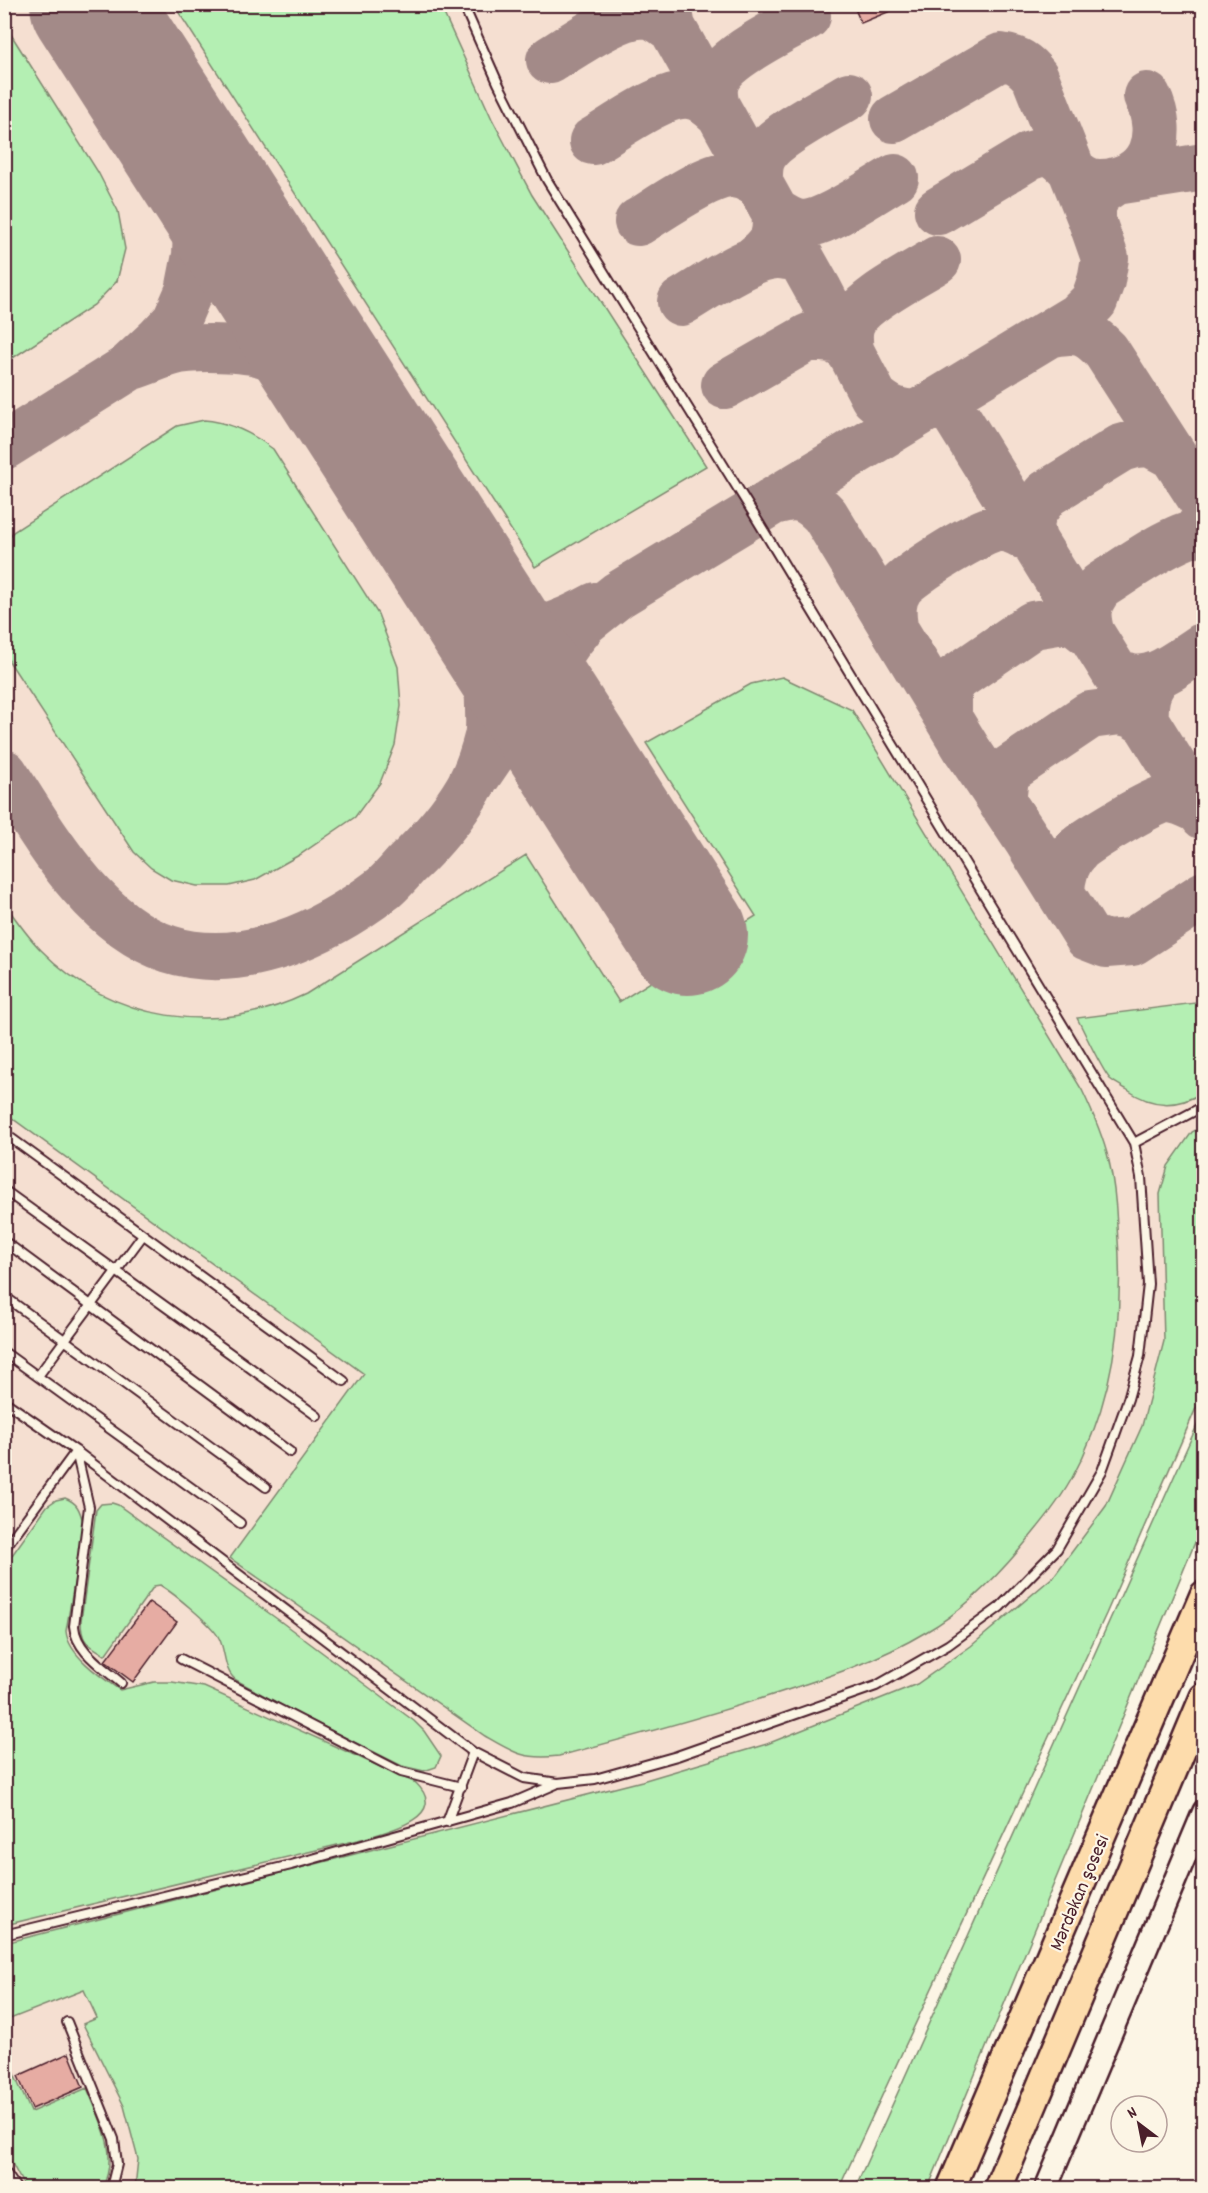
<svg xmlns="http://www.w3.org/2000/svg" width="1208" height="2193" viewBox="0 0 1208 2193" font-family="Dekko,sans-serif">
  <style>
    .built { fill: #f5dfd1 }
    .green { fill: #b4efb3; stroke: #7f876f; stroke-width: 1.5 }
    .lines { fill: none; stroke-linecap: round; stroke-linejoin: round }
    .taxiway { stroke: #a38a88; stroke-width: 48 }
    .runway { stroke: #a38a88; stroke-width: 120 }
    .building { fill: #e6aca3; stroke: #4a1f2b; stroke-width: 1.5 }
    .lane-casing { stroke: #4a1f2b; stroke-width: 12 }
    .secondary-casing { stroke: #4a1f2b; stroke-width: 26 }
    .highway-casing { stroke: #4a1f2b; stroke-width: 32 }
    .lane { stroke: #fcf5e5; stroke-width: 8 }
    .secondary { stroke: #fcf5e5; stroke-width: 21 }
    .highway { stroke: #fddcac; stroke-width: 27 }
    .labels { text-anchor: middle; stroke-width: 4.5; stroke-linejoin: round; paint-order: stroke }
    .street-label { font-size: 20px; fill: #4a1f2b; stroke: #fcf5e5 }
  </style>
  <rect width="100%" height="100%" fill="#fcf5e5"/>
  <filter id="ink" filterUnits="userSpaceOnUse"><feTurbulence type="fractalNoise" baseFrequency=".0167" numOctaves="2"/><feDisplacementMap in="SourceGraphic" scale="12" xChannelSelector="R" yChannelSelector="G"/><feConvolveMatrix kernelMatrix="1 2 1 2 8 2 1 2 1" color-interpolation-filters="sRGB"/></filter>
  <g filter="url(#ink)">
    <path class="built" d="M 5,5 L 1203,5 L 1203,1397 L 1106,1614 L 839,2188 L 5,2188 Z"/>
    <path class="green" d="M 174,5 L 440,5 L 492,119 L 532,195 L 706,466 L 535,567 Z
      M 5,25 L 98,172 L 118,211 L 125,249 L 117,281 L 94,305 L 5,363 Z
      M 204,420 C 230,422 252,433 273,449 L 378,614 L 398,667 L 401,706 L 395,745 L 380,783 L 355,817 L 301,854 L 255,880 L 229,886 L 197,886 L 171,880 L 151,868 L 134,852 L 5,655 L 5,543 L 13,532 L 177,426 Z
      M 782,677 L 852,710 L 1082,1090 C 1093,1113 1103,1136 1109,1161 C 1114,1182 1116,1204 1117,1226 C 1125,1313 1114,1402 1071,1480 C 1057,1505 1038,1527 1020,1549 C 993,1581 963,1611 926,1632 C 878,1661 825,1678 772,1695 C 702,1718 631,1737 559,1756 C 524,1760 514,1753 485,1736 L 230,1558 L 364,1374 L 5,1113 L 5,904 C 16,920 27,936 41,950 C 111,1022 218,1037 306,994 L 526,855 L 619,1002 L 756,916 L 646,743 L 751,684 Z
      M 1203,1002 L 1203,1092 C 1177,1109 1151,1107 1126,1089 C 1121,1086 1115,1083 1110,1079 C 1101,1069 1084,1031 1077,1018 Z
      M 1203,1126 L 1203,1392 L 1106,1614 L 839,2188 L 135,2188 L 138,2159 L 124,2106 L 83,2024 L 97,2018 L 84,1990 L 5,2021 L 5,1943 L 642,1781 L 767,1744 L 917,1684 L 971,1646 L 1054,1576 L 1106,1506 L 1142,1426 L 1164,1341 L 1160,1194 L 1168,1166 L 1192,1132 Z
      M 1203,1412 L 1203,1523 L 928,2188 L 855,2188 Z
      M 65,1498 C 79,1503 80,1512 84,1525 L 66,1631 C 68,1655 101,1677 120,1690 L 154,1682 L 172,1682 L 204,1687 L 416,1783 C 452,1818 383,1833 358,1840 L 5,1925 L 5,1565 L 47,1506 L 56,1500 Z
      M 112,1503 L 118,1505 L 280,1621 L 414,1721 L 424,1731 L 441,1756 L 436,1767 L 424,1771 L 402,1766 L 292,1711 L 236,1680 C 223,1670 226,1651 219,1638 C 212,1624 173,1593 160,1585 L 154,1586 L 105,1655 C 88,1644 81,1643 81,1621 L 96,1510 L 101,1504 Z
      M 4,2052 L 31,2112 L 87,2088 C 100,2120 120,2155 102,2188 L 25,2188 L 5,2150 Z"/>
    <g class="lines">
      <path class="taxiway" d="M 659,4 L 819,291 L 874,397 C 887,409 898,413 916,414
        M 550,60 C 573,46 620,11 647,15 C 656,16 664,23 672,28 L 669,12
        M 717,111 C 715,102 712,93 715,83 C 722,58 784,29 807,16
        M 894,119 L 1001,57 C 1017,59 1025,64 1035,77 L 1092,221
        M 593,141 C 616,128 668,88 694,96 C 702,98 710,105 717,111
        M 938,211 L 1031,155 C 1035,154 1040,152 1044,152 C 1067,151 1072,185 1102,183 C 1152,180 1167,136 1147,96
        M 638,222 C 660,209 714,169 738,175 C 745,176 753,181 759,184 C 759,175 758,165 763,156 C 773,136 828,109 849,96
        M 755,259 C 773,244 778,237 775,212 C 784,218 793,224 804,224 C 827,223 874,190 895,178
        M 681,302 C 707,287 757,249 786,256
        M 1053,333 C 1079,328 1088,332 1106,351 L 1204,503
        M 132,366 C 145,362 158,356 171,352 C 192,346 247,347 267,355 C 297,366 323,388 349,406
        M 725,385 L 809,337 L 834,339 L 850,350 C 849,343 848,335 850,327 C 856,303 915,274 937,260
        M 945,398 L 1204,816
        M 4,446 L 128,368 L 159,339 L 176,321 L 189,291 L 196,255 L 198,203 L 185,151
        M 771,502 C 796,494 806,495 825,515 L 968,751 L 1028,841 L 1088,937 L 1106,944 L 1132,942 L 1204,895
        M 1033,541 L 1030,524 L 1033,512 L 1046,494 L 1121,448 L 1135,444 L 1150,443 L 1174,456
        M 483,614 C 491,619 500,625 509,627 C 540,636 570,620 596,606
        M 894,627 C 892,613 891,600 900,587 C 910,574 983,528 999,528 C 1012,527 1022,534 1033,541
        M 1091,635 C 1085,612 1086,605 1100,586 C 1125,571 1176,532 1204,532
        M 1125,676 C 1153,687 1181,660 1204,646
        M 948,717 L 948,690 L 953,680 L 1033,625 L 1063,620 L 1077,624 L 1091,635
        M 4,773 C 44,835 94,925 169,949 C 243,973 326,932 384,888 C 392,881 399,873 406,865 C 430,842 452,817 469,788 C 477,773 484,753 488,737 C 490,728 489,718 489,709 C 489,678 485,646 483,614
        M 470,786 L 568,642 L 584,622 L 618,595 L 1080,315 L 1094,301 L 1101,281 L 1105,258 L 1092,221 L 1092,206 L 1099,192 L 1115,181 L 1204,167
        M 1002,803 L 1005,776 L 1010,769 L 1090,715 L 1120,711 L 1133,714 L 1145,722 C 1144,703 1145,690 1158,675
        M 1061,894 C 1061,877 1066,860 1079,848 C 1090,839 1152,801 1165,799 C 1177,798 1189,805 1200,810 L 1200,792"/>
      <path class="runway" d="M 90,4 L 688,935"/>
    </g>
    <path class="building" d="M 853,4 L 905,4 L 905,5 L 861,23 Z
      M 149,1602 L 177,1622 L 133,1682 L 105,1661 Z
      M 69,2053 L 83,2087 L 32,2109 L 18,2076 Z"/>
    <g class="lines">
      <defs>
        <path id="lane" d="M 4,1133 L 344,1381
          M 1134,1143 L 1204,1106
          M 4,1190 L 317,1416
          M 4,1241 L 290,1452
          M 4,1296 L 266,1487
          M 4,1352 L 240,1523
          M 38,1376 L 143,1235
          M 4,1401 L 76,1451 L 473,1752 L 524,1778 L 558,1783 L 595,1779 L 677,1756 L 876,1686 L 948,1645 L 1000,1607 L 1057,1549 L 1102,1471 L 1128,1399 L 1140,1356 L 1148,1284 L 1141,1177 L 1134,1143 L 753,513 L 547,180 L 498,83 L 463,4
          M 76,1451 L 89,1507 L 74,1626 C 76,1651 103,1667 121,1683
          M 4,1549 L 76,1451
          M 181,1659 L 401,1772 L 461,1787
          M 447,1822 L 473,1752
          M 4,1935 L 291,1865 L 512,1803 L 556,1784
          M 67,2022 L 114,2139 L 117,2164 L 111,2188
          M 4,2170 L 16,2188"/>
        <path id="secondary" d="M 1046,2188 L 1204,1811"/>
        <path id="highway" d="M 951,2188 L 1204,1595
          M 998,2188 L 1204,1697"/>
      </defs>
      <use href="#lane" class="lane-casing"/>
      <use href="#secondary" class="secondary-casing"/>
      <use href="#highway" class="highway-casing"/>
      <use href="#lane" class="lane"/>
      <use href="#secondary" class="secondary"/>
      <use href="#highway" class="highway"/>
    </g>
  </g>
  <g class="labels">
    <g class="street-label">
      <text transform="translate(1078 1892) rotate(-67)" y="7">Mərdəkan şosesi</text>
    </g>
  </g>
  <rect width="1208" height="2193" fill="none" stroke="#fcf5e5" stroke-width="24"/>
  <rect x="12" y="12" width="1184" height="2169" fill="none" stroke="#4a1f2b" stroke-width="2" filter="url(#ink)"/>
  <g transform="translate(1139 2124) rotate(328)"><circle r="28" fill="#fcf5e5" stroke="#b59f9b" stroke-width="1.5"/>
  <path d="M0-4.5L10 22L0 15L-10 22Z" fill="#4a1f2b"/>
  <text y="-9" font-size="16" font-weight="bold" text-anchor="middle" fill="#4a1f2b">N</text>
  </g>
</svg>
